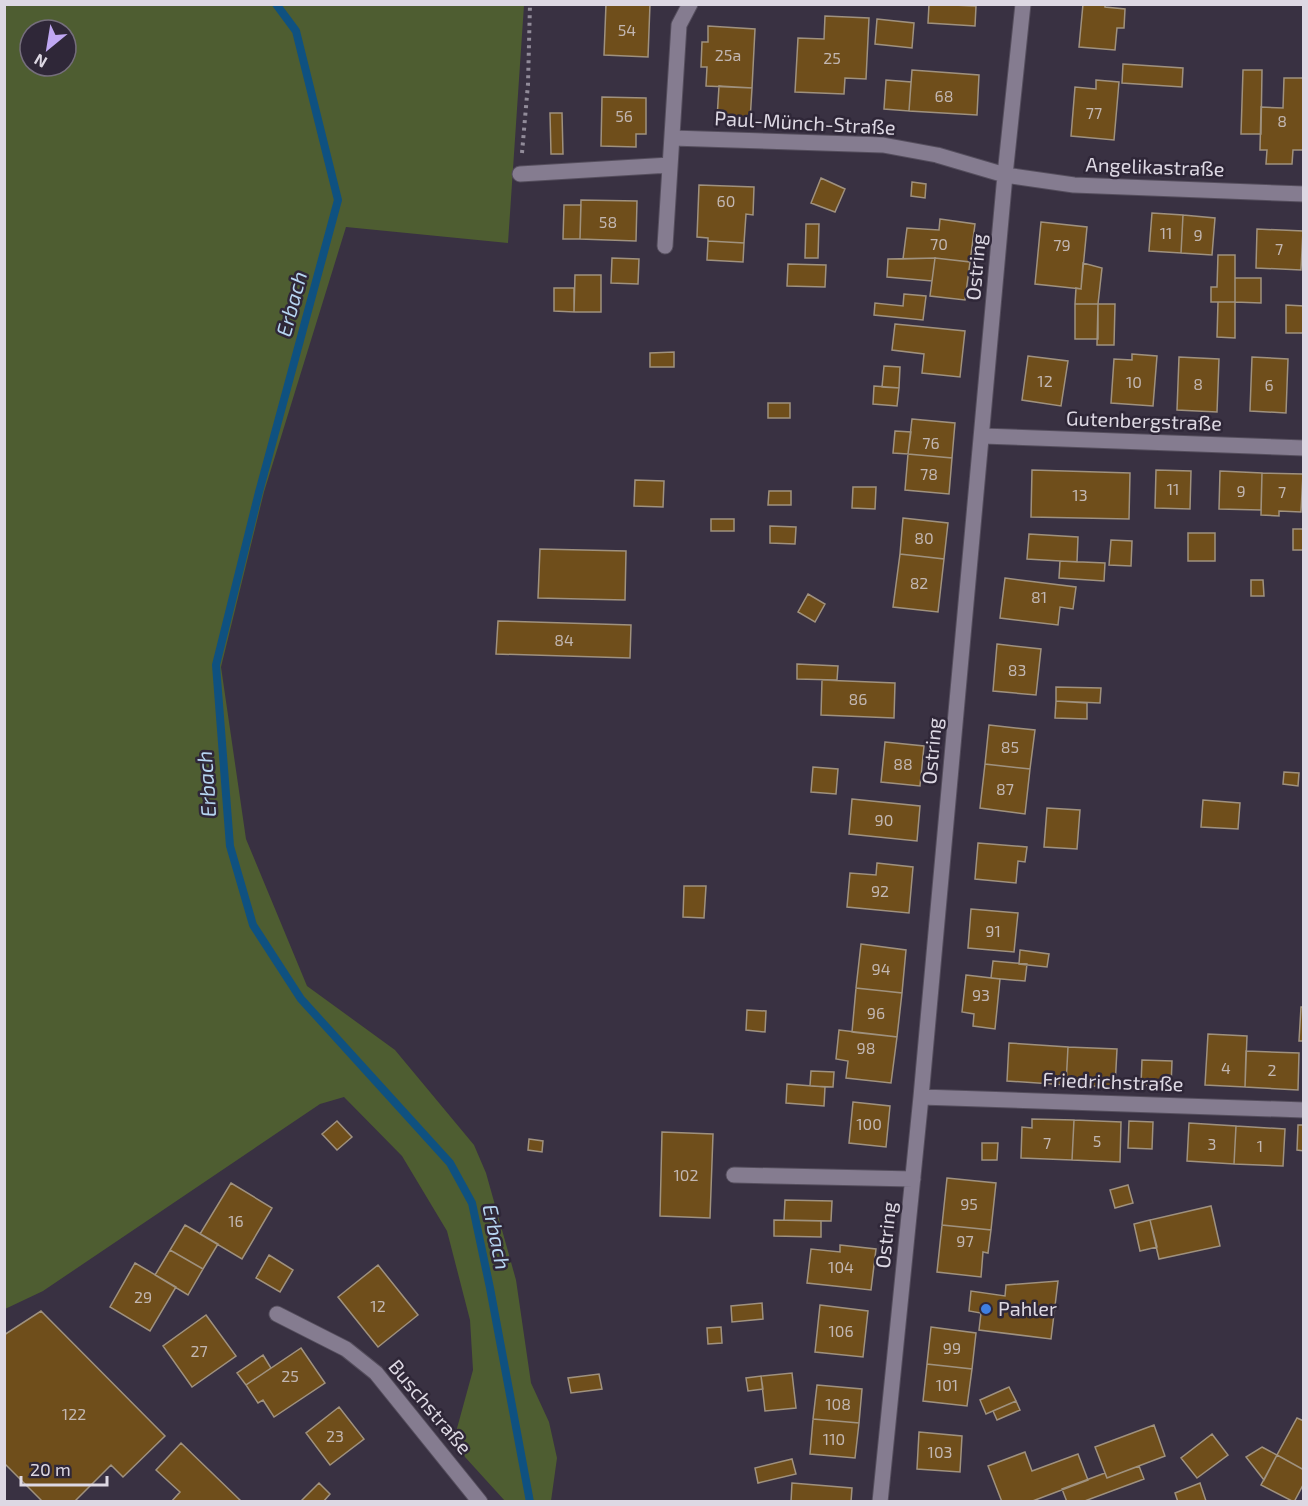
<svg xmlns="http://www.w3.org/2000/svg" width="1308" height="1506" viewBox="0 0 1308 1506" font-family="'Exo 2',sans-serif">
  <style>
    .grass { fill: #4e5d31; fill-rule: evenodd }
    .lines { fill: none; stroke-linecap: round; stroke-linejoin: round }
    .stream { stroke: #0f5180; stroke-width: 8 }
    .building { fill: #6f4e1b; stroke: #9f917e; stroke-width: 1.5 }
    .minor-casing { stroke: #554e5d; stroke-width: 17 }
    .path { stroke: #928c9a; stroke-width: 4; stroke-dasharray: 3 4.5; stroke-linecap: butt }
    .minor { stroke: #857c90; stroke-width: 15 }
    .shop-dot { fill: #3f7fe0; stroke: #2f2738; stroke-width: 2 }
    .labels { text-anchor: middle; stroke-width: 5; stroke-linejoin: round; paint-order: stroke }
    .number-label { font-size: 16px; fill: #c2b6b1 }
    .street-label { font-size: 20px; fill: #ddd8e3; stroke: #2f2738 }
    .poi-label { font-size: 20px; fill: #ddd8e3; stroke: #2f2738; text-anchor: start }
    .water-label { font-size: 21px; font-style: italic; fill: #b6d5f1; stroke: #2f2738 }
  </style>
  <rect width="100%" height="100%" fill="#393142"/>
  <path class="grass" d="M 4,5 L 524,5 L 508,243 L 346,227 L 264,492 L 221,667 L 246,839 L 307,986 L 395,1050 L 474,1145 L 486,1173 L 516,1280 L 531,1383 L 549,1422 L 557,1458 L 551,1501 L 505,1501 L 465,1457 L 456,1432 L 473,1370 L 470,1320 L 447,1231 L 402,1156 L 344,1097 L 320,1104 L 43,1291 L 5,1309 ZM 30,30 L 66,30 L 66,66 L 30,66 Z"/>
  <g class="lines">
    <path class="stream" d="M 276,4 L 296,31 L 338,200 L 259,492 L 216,665 L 230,846 L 253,925 L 301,999 L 450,1163 L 472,1203 L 490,1288 L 530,1502"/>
  </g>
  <path class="building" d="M 606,4 L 650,4 L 648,57 L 604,55 Z
    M 929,4 L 976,6 L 975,26 L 928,23 Z
    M 1083,4 L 1105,4 L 1105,7 L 1125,9 L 1124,28 L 1117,28 L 1115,50 L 1079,47 Z
    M 825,16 L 869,18 L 866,79 L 845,78 L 844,94 L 795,92 L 798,38 L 824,39 Z
    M 877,19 L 914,23 L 912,48 L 875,44 Z
    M 708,26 L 755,29 L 752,88 L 706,86 L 707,67 L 701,67 L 702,42 L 708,42 Z
    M 1123,64 L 1183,68 L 1182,87 L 1122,83 Z
    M 912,70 L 979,75 L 977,115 L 909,111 Z
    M 1243,70 L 1262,70 L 1261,134 L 1241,134 Z
    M 1284,78 L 1304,78 L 1304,150 L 1293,150 L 1292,164 L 1266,164 L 1267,150 L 1260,150 L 1261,107 L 1283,108 Z
    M 886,80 L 911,82 L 909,111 L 884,109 Z
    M 1096,80 L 1119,82 L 1114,140 L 1071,136 L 1075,87 L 1096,89 Z
    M 719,86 L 752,88 L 750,121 L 717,119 Z
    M 602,97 L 646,98 L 646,134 L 636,134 L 636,147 L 601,146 Z
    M 550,113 L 562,113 L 563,154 L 551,154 Z
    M 821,178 L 845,189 L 835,212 L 811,203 Z
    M 912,182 L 926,184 L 925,198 L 911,196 Z
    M 699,185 L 754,187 L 753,215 L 746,214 L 744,243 L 708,241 L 708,238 L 697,237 Z
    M 581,200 L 637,201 L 636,241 L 580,239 Z
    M 564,205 L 581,205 L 580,239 L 563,239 Z
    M 1152,213 L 1183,215 L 1181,253 L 1149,251 Z
    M 1183,215 L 1215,218 L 1212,255 L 1181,253 Z
    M 940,219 L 975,224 L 970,262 L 935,258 L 903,259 L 907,228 L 939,230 Z
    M 1041,222 L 1087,227 L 1081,289 L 1035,284 Z
    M 806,224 L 819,224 L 818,258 L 805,258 Z
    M 1257,229 L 1303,231 L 1301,270 L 1256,268 Z
    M 708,241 L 744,243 L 743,262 L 707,260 Z
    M 1218,255 L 1235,255 L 1235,302 L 1211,302 L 1211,287 L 1217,287 Z
    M 612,258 L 639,259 L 638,284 L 611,283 Z
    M 935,258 L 970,262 L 965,300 L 930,296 Z
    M 935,258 L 932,281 L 887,277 L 888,259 Z
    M 1083,263 L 1102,268 L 1098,304 L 1075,304 L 1076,288 L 1081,289 Z
    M 788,264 L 826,265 L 825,287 L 787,286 Z
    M 575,275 L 601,275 L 601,312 L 574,312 Z
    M 1235,278 L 1261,278 L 1261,303 L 1235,302 Z
    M 554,288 L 574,288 L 574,312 L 554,311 Z
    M 904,294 L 926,296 L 923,320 L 874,315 L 875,303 L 903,306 Z
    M 1218,302 L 1235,302 L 1235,338 L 1217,337 Z
    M 1075,304 L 1098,304 L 1098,339 L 1075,339 Z
    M 1098,304 L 1115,304 L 1114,345 L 1097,345 Z
    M 1286,305 L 1304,306 L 1304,333 L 1286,333 Z
    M 895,324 L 965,331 L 960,377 L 922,373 L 924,354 L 892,350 Z
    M 674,352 L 674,367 L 650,367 L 650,353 Z
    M 1132,354 L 1157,356 L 1153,406 L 1111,403 L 1114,359 L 1132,360 Z
    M 1028,356 L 1068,361 L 1061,406 L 1022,400 Z
    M 1179,357 L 1219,359 L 1217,412 L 1177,410 Z
    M 1252,357 L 1288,359 L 1286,413 L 1250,411 Z
    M 884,366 L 900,367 L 899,388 L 882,387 Z
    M 874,386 L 899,388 L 897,406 L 873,404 Z
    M 768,403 L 790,403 L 790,418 L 768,418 Z
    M 912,419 L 955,423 L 952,458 L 908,454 Z
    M 895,431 L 911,432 L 908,454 L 893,453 Z
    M 908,454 L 952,458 L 949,494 L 905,490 Z
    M 1032,470 L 1130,473 L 1129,519 L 1031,517 Z
    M 1156,470 L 1191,471 L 1190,509 L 1155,508 Z
    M 1220,471 L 1262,473 L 1261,510 L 1219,509 Z
    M 1262,473 L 1303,474 L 1301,512 L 1279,511 L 1279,516 L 1261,515 Z
    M 635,480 L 664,481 L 663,507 L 634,506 Z
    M 853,487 L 876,487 L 875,509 L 852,508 Z
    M 769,491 L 791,491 L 791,505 L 768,505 Z
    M 903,518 L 948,523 L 944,559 L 900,554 Z
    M 711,519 L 734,519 L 734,531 L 711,531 Z
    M 770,526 L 796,527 L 795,544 L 770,543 Z
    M 1293,529 L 1304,529 L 1304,550 L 1293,550 Z
    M 1188,533 L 1215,533 L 1215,561 L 1188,561 Z
    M 1029,534 L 1078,537 L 1077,562 L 1027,559 Z
    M 1111,540 L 1132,541 L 1131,566 L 1109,565 Z
    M 540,549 L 626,551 L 625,600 L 538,598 Z
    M 900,554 L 944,559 L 938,612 L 893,607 Z
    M 1060,561 L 1105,563 L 1104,581 L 1059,578 Z
    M 1005,578 L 1076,587 L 1073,609 L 1060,607 L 1058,625 L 1000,618 Z
    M 1251,580 L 1263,580 L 1264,596 L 1251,596 Z
    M 808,594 L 825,604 L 815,622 L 798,612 Z
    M 498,621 L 631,625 L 630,658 L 496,654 Z
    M 997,644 L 1041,649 L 1036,695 L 993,691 Z
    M 797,664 L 838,666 L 837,680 L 797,679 Z
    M 822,680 L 895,683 L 894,718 L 821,715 Z
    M 1056,687 L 1101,688 L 1100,703 L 1056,701 Z
    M 1056,701 L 1087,703 L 1087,719 L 1055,718 Z
    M 989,725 L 1035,730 L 1030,769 L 985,764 Z
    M 885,742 L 924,746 L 920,786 L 881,782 Z
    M 985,764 L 1030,769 L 1025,814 L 980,808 Z
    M 813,767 L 838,769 L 836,794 L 811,792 Z
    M 1284,772 L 1299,773 L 1298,786 L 1283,784 Z
    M 852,799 L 920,806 L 917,841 L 849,834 Z
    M 1203,800 L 1240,803 L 1238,829 L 1201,827 Z
    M 1047,808 L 1080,810 L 1077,849 L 1044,847 Z
    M 978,843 L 1027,847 L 1025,862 L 1018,861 L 1016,883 L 975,879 Z
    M 877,863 L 913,867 L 909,913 L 847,907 L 850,873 L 876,875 Z
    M 684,886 L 706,886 L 704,918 L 683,917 Z
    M 971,909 L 1018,913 L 1014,952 L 968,948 Z
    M 861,944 L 906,950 L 902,993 L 856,988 Z
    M 1020,950 L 1049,954 L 1047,967 L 1019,964 Z
    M 993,961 L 1027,964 L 1025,981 L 991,978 Z
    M 966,975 L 1000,979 L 995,1029 L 973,1026 L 974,1014 L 962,1012 Z
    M 856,988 L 902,993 L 897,1037 L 852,1032 Z
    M 1301,1007 L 1304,1007 L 1304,1041 L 1299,1041 Z
    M 747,1010 L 766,1011 L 765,1032 L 746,1030 Z
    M 839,1030 L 897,1037 L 891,1083 L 846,1078 L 848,1061 L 836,1059 Z
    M 1208,1034 L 1247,1036 L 1245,1087 L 1205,1085 Z
    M 1009,1043 L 1068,1047 L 1066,1085 L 1007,1081 Z
    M 1068,1047 L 1117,1049 L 1115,1087 L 1066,1085 Z
    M 1246,1051 L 1299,1053 L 1298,1090 L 1245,1087 Z
    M 1142,1060 L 1172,1061 L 1171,1087 L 1141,1085 Z
    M 811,1071 L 834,1072 L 833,1087 L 810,1086 Z
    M 787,1084 L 825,1087 L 824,1106 L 786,1103 Z
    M 853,1102 L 890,1106 L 886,1147 L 849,1143 Z
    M 1032,1119 L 1074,1120 L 1072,1160 L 1021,1158 L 1022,1127 L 1032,1128 Z
    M 1074,1120 L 1121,1122 L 1120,1162 L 1072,1160 Z
    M 337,1121 L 352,1137 L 337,1150 L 322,1134 Z
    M 1129,1121 L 1153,1122 L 1152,1149 L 1128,1148 Z
    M 1189,1123 L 1236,1126 L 1234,1164 L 1187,1161 Z
    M 1298,1125 L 1304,1125 L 1304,1151 L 1297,1150 Z
    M 1236,1126 L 1285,1129 L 1283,1166 L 1234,1164 Z
    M 662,1132 L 713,1134 L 710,1218 L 660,1216 Z
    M 529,1139 L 543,1141 L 542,1152 L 528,1150 Z
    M 982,1143 L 998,1143 L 997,1160 L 982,1160 Z
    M 947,1178 L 996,1183 L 991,1230 L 942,1225 Z
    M 231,1183 L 272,1208 L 242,1259 L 200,1234 Z
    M 1128,1185 L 1133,1203 L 1115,1208 L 1110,1190 Z
    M 785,1200 L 832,1201 L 831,1221 L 784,1220 Z
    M 1211,1206 L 1220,1246 L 1159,1259 L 1150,1220 Z
    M 774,1220 L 821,1221 L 821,1237 L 774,1236 Z
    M 1150,1220 L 1157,1247 L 1140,1251 L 1134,1224 Z
    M 185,1225 L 218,1244 L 203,1269 L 170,1250 Z
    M 942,1225 L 991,1230 L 988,1253 L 983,1252 L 981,1277 L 937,1272 Z
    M 840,1245 L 876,1249 L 871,1290 L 807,1283 L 811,1249 L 840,1252 Z
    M 170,1250 L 203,1269 L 188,1295 L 155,1275 Z
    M 269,1255 L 293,1270 L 280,1292 L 256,1278 Z
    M 135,1263 L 176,1287 L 150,1331 L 110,1307 Z
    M 378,1265 L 418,1315 L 378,1347 L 338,1297 Z
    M 1058,1281 L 1051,1339 L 979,1330 L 981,1313 L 969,1311 L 971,1291 L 1005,1296 L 1006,1285 Z
    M 762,1303 L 763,1319 L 732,1322 L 731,1306 Z
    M 820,1305 L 868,1311 L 863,1357 L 815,1352 Z
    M 41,1311 L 165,1436 L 123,1477 L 111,1465 L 74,1502 L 43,1502 L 4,1463 L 4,1335 Z
    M 206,1315 L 236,1356 L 192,1387 L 163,1346 Z
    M 721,1327 L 722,1343 L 708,1344 L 707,1328 Z
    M 931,1327 L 976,1333 L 972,1369 L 927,1364 Z
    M 301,1348 L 325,1383 L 274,1417 L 263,1400 L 258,1403 L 246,1385 Z
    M 263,1355 L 271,1368 L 246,1385 L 237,1373 Z
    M 927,1364 L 972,1369 L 967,1406 L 923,1401 Z
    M 792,1373 L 796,1408 L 765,1411 L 761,1376 Z
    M 599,1374 L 602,1389 L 571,1393 L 568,1378 Z
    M 761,1376 L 763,1389 L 748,1391 L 746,1378 Z
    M 817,1385 L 862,1389 L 859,1423 L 813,1419 Z
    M 1009,1387 L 1016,1401 L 986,1414 L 980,1400 Z
    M 1016,1401 L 1020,1410 L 997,1420 L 993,1411 Z
    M 339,1407 L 364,1439 L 330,1465 L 306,1433 Z
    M 1297,1418 L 1304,1421 L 1304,1470 L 1277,1455 Z
    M 813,1419 L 859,1423 L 855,1458 L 810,1454 Z
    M 1154,1425 L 1165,1456 L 1107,1478 L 1095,1447 Z
    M 919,1432 L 962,1436 L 960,1472 L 917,1469 Z
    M 1212,1434 L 1228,1455 L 1197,1478 L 1181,1458 Z
    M 181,1443 L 242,1502 L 171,1502 L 180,1492 L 156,1470 Z
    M 1262,1447 L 1277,1455 L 1264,1480 L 1246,1457 Z
    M 1025,1452 L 1032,1471 L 1078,1454 L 1088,1480 L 1030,1502 L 1002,1502 L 988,1466 Z
    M 1277,1455 L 1304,1470 L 1304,1483 L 1294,1502 L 1261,1485 Z
    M 792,1459 L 796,1474 L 758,1483 L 755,1468 Z
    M 1139,1466 L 1144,1479 L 1082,1502 L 1067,1502 L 1062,1489 L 1105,1473 L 1107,1478 Z
    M 319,1483 L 330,1494 L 323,1502 L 300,1502 Z
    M 792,1483 L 852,1488 L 851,1502 L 791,1502 Z
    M 1200,1483 L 1206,1501 L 1178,1502 L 1175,1493 Z"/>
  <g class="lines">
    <defs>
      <path id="minor" d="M 672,138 L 883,145 L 937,155 L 1005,175 L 1074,185 L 1304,194
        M 520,174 L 670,165
        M 665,246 L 679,25 L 690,4
        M 983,436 L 1304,448
        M 921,1097 L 1304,1110
        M 734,1175 L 913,1179
        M 277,1314 L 346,1349 L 376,1373 L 480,1502
        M 880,1502 L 921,1097 L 1005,175 L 1023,4"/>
    </defs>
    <use href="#minor" class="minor-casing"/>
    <path class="path" d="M 522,153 L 528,84 L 530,4"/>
    <use href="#minor" class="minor"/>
  </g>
  <circle class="shop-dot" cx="986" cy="1309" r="6"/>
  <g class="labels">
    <g class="number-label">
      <text x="627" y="36">54</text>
      <text x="728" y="61">25a</text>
      <text x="832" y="64">25</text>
      <text x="944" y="102">68</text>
      <text x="1094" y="119">77</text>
      <text x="624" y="122">56</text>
      <text x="1282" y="127">8</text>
      <text x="726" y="207">60</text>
      <text x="608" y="228">58</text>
      <text x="1166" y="239">11</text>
      <text x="1198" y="241">9</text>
      <text x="939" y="250">70</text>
      <text x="1062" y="251">79</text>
      <text x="1279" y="255">7</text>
      <text x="1045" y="387">12</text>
      <text x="1134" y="388">10</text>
      <text x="1198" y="390">8</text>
      <text x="1269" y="391">6</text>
      <text x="931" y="449">76</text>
      <text x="929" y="480">78</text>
      <text x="1173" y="495">11</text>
      <text x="1241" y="497">9</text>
      <text x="1282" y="498">7</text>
      <text x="1080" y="501">13</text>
      <text x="924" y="544">80</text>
      <text x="919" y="589">82</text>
      <text x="1039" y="603">81</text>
      <text x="564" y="646">84</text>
      <text x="1017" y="676">83</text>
      <text x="858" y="705">86</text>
      <text x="1010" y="753">85</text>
      <text x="903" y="770">88</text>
      <text x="1005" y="795">87</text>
      <text x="884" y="826">90</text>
      <text x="880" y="897">92</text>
      <text x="993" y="937">91</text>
      <text x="881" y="975">94</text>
      <text x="981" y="1001">93</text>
      <text x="876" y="1019">96</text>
      <text x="866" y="1054">98</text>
      <text x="1226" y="1074">4</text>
      <text x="1272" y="1076">2</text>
      <text x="869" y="1130">100</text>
      <text x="1097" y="1147">5</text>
      <text x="1047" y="1149">7</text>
      <text x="1212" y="1150">3</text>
      <text x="1260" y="1152">1</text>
      <text x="686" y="1181">102</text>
      <text x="969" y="1210">95</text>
      <text x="236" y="1227">16</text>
      <text x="965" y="1247">97</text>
      <text x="841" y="1273">104</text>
      <text x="143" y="1303">29</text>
      <text x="378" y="1312">12</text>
      <text x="841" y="1337">106</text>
      <text x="952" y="1354">99</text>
      <text x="199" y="1357">27</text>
      <text x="290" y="1382">25</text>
      <text x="947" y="1391">101</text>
      <text x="838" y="1410">108</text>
      <text x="74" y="1420">122</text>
      <text x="335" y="1442">23</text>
      <text x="834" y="1445">110</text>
      <text x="940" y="1458">103</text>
    </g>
    <g class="street-label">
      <text transform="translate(805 123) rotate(3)" y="7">Paul-Münch-Straße</text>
      <text transform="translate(1155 167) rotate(2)" y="7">Angelikastraße</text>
      <text transform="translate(976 267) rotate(-85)" y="7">Ostring</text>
      <text transform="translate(1144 421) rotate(2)" y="7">Gutenbergstraße</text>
      <text transform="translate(932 751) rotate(-85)" y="7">Ostring</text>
      <text transform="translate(1113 1082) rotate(2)" y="7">Friedrichstraße</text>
      <text transform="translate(886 1235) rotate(-84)" y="7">Ostring</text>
      <text transform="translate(430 1407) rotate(50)" y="7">Buschstraße</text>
    </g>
    <g class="poi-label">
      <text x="998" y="1316">Pahler</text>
    </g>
    <g class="water-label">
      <text transform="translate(292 304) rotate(-75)" y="7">Erbach</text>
      <text transform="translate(207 784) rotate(-94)" y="7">Erbach</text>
      <text transform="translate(496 1237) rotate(78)" y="7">Erbach</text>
    </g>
  </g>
  <rect width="1308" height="1506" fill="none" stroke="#ddd8e3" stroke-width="12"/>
  <g transform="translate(48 48) rotate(210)"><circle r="28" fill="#2f2738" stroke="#756e7c" stroke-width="1.5"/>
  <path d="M0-4.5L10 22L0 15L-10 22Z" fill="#c0a8f3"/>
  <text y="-9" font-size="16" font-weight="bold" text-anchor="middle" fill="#ddd8e3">N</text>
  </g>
  <path d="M21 1476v9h86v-9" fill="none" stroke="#ddd8e3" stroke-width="3"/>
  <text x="30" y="1476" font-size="18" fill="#ddd8e3" stroke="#2f2738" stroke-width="4.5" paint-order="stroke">20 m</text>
</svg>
